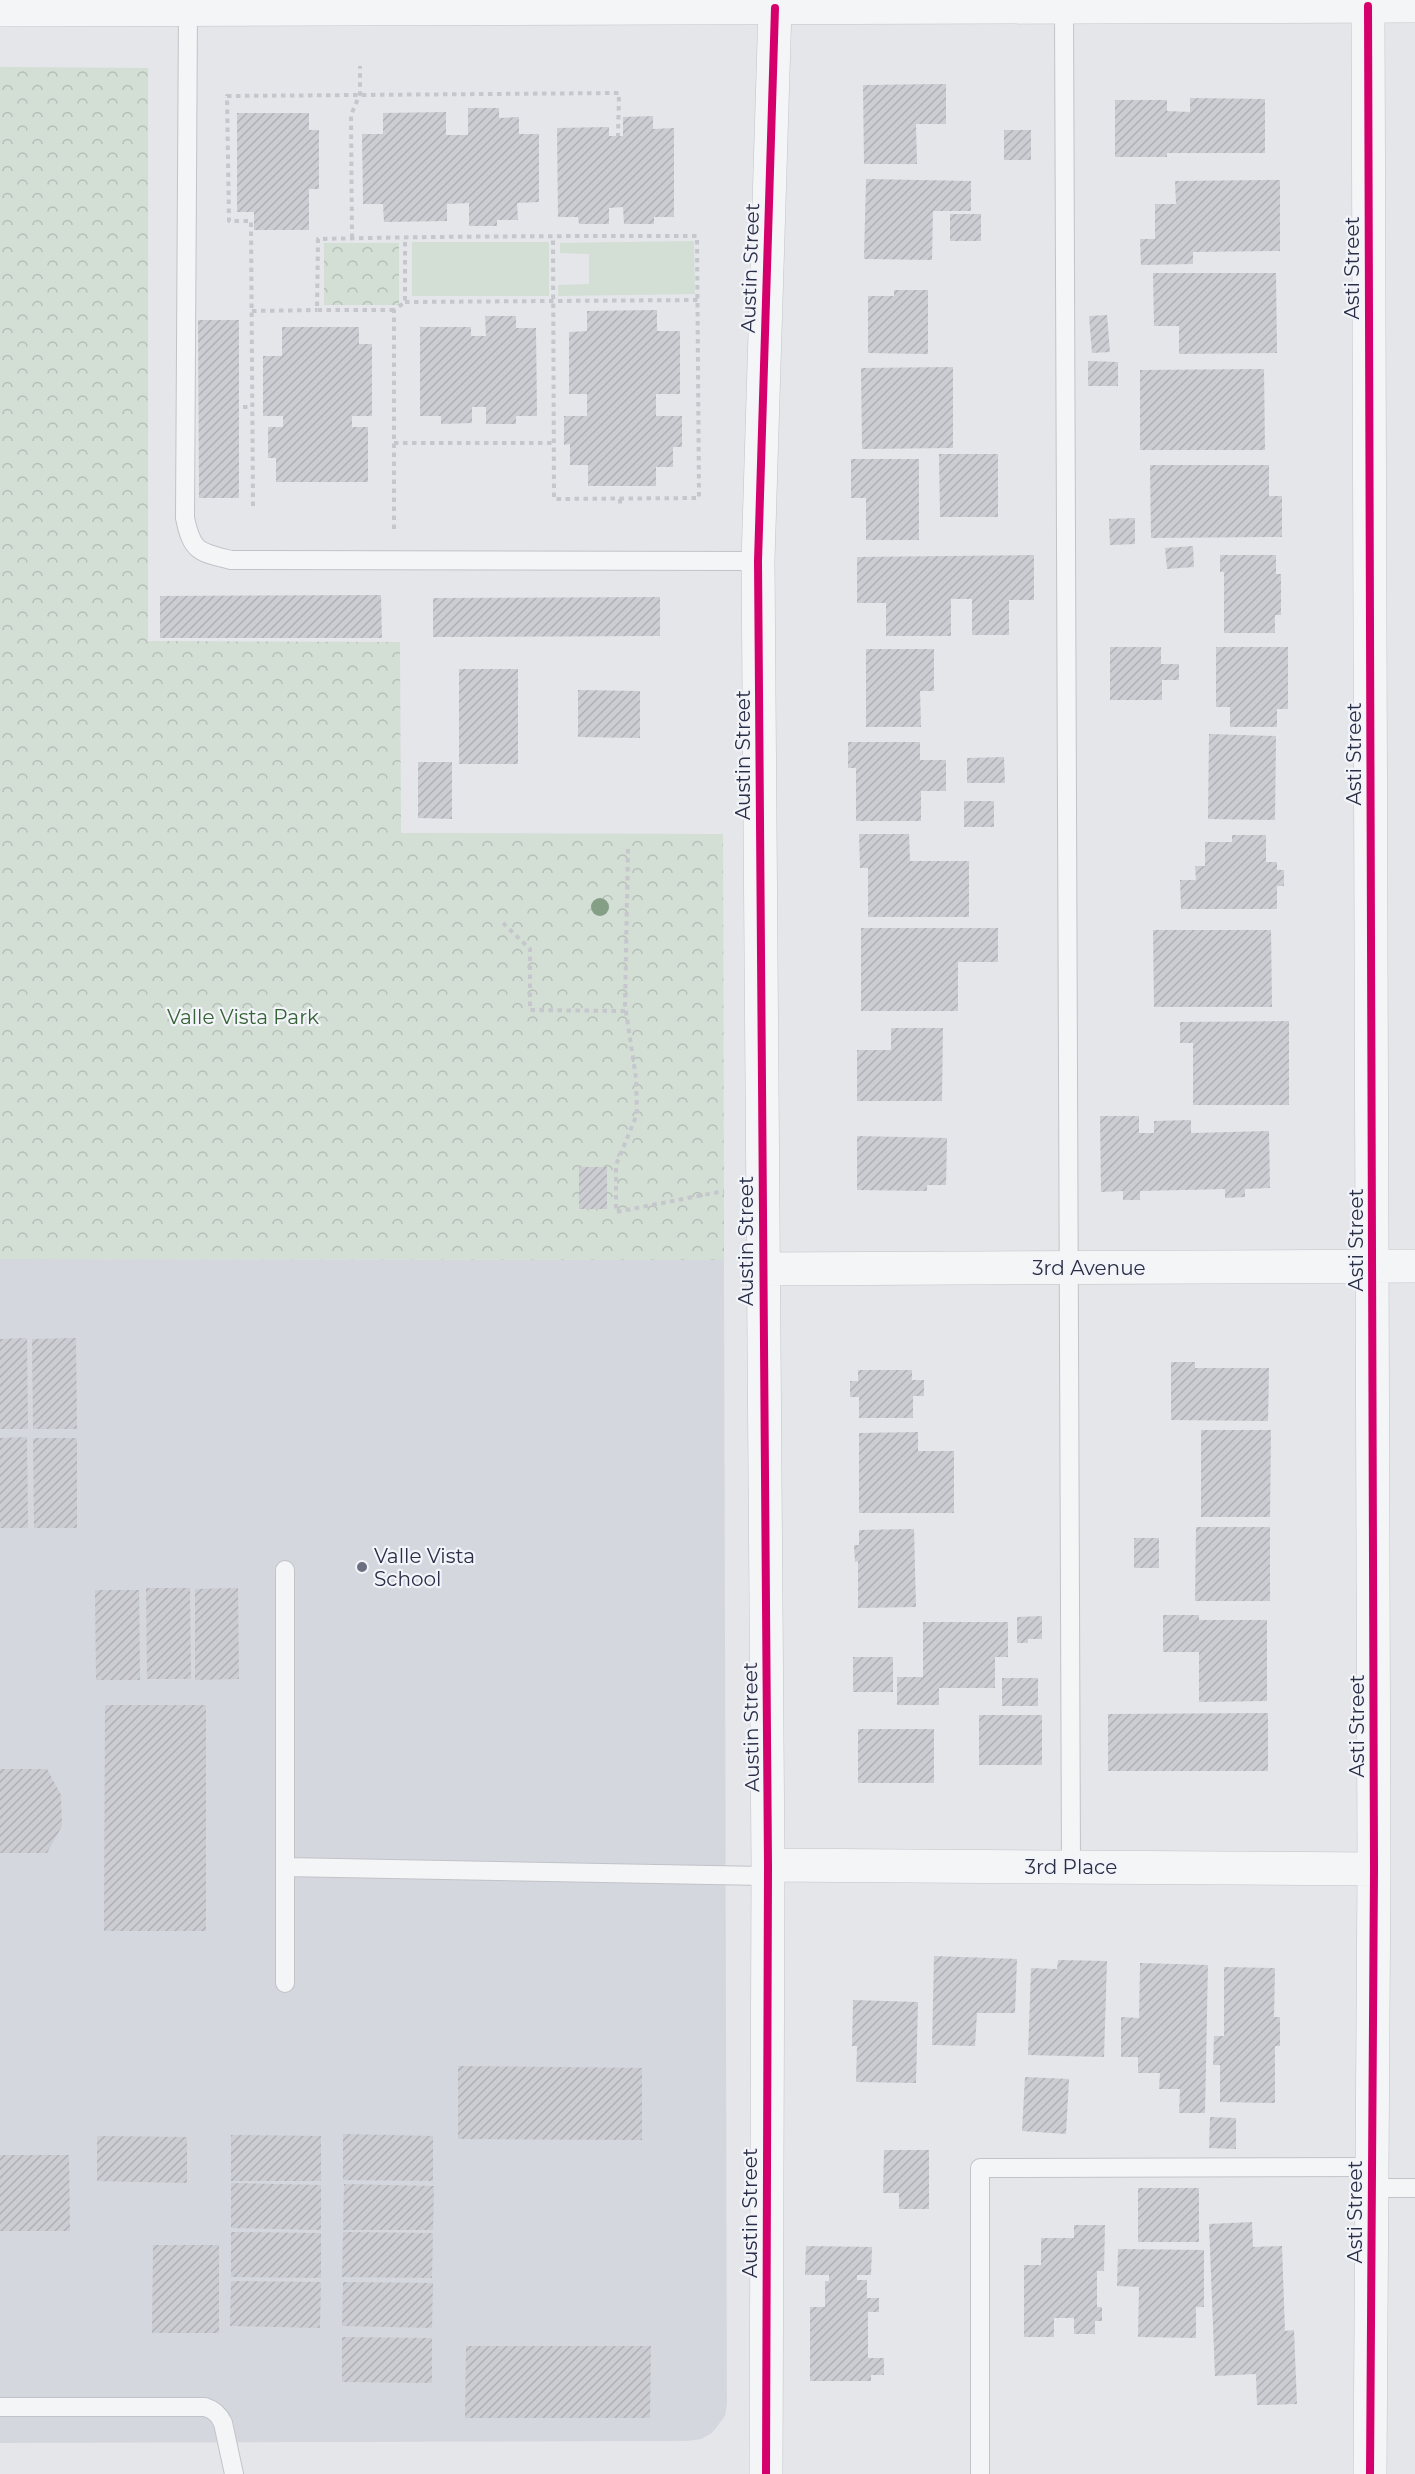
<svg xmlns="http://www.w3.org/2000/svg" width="1415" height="2474" viewBox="0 0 1415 2474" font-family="Montserrat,sans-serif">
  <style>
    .built { fill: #d5d7df }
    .grass { fill: #d3ded5 }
    .park { fill: url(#park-crowns) }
    .building { fill: url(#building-hatch) }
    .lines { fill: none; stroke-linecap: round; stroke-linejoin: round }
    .service-casing { stroke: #c2c3c8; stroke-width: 20 }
    .minor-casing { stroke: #c2c3c8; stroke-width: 34 }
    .tertiary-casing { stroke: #c2c3c8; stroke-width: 34 }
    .path { stroke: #c6c7cd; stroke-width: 4; stroke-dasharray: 4.5 4.5; stroke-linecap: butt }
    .service { stroke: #f4f5f7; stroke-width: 18 }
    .minor { stroke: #f4f5f7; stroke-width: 33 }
    .tertiary { stroke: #f4f5f7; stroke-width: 33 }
    .cycleway-casing { stroke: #f3f4f9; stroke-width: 11 }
    .cycleway { stroke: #d6006c; stroke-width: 8 }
    .tree { fill: #859e86 }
    .poi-dot { fill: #6b6f7f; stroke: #f3f4f9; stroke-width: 2 }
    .labels { text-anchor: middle; stroke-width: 4.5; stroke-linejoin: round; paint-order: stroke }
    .street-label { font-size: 20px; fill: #292f46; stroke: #f3f4f9 }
    .park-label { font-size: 20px; fill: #366335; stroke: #f3f4f9 }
    .poi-label { font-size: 20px; fill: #292f46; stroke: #f3f4f9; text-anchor: start }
  </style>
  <defs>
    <pattern id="park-crowns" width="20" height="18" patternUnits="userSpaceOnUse" patternTransform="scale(1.5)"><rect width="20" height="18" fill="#d3ded5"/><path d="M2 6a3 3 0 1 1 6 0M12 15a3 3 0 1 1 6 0" fill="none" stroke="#b5bfb8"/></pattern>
    <pattern id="building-hatch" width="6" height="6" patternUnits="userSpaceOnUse" patternTransform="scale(1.5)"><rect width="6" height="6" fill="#cccdd2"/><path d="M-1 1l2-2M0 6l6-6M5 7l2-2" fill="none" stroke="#afb0b6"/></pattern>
  </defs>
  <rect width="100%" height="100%" fill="#e5e6ea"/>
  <path class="built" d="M 0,1259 L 724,1260 L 727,2404 L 725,2416 L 712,2433 L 701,2439 L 687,2441 L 0,2443 Z"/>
  <path class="grass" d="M 694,241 L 695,294 L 558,296 L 558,285 L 589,284 L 589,254 L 560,253 L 560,243 Z
    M 412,242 L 549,242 L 549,296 L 412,296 Z"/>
  <path class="park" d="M 0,67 L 148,68 L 148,641 L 400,642 L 401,833 L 723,834 L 724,1260 L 0,1259 Z
    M 324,243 L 399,243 L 399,305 L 324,305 Z"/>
  <path class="building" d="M 946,84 L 946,124 L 916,124 L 917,164 L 864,164 L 863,85 Z
    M 1190,98 L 1265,99 L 1265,153 L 1167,153 L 1167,157 L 1115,157 L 1115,100 L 1167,100 L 1167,111 L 1190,112 Z
    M 468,108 L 499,108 L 499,118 L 519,117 L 519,134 L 539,134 L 539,202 L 517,203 L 518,220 L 497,220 L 497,226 L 469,226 L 469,203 L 447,204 L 447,221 L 384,222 L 383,204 L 363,204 L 362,134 L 383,134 L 383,113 L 446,112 L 446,135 L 468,135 Z
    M 237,113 L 309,113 L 309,130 L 319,130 L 319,189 L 309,189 L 309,230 L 254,230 L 254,212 L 237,212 Z
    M 653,116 L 653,129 L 674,128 L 674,217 L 654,217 L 654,224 L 624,224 L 623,207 L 609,208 L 609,224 L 579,224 L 578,217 L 558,217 L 557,128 L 609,127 L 609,136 L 623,136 L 623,117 Z
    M 1004,130 L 1031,130 L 1031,160 L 1004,160 Z
    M 866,179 L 971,181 L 971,211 L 933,211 L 932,260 L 864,259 Z
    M 1280,180 L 1280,251 L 1193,252 L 1193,264 L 1141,265 L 1140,239 L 1155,239 L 1155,204 L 1176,204 L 1175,181 Z
    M 950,214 L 981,214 L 981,241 L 950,241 Z
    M 1153,273 L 1276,273 L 1277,353 L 1179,354 L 1179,326 L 1154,326 Z
    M 894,290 L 928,290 L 928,354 L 868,353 L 868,296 L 894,296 Z
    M 657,310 L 657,331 L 680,331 L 680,394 L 656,394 L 656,416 L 682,416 L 682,447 L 673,447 L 673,467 L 656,467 L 656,486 L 588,486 L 588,465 L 570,465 L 570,444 L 564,445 L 564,416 L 587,416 L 587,394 L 569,394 L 569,332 L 587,331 L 587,311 Z
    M 1107,315 L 1110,352 L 1092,353 L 1089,316 Z
    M 485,316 L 516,316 L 516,328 L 536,328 L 537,416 L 516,416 L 516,424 L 486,424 L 486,407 L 472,407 L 472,423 L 441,424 L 441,416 L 420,416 L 420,327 L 471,327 L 471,336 L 486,336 Z
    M 198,320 L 239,320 L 239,498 L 199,498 Z
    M 282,327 L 359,327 L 359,344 L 372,344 L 372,416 L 352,416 L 352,427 L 368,427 L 368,482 L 276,482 L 276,458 L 268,458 L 268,427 L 283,427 L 283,416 L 263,416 L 263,356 L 282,356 Z
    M 1088,361 L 1118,362 L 1118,386 L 1088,386 Z
    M 953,367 L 953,448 L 862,449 L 861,368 Z
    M 1264,369 L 1265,450 L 1140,450 L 1140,370 Z
    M 939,454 L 998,454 L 998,517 L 940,517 Z
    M 851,459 L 919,459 L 919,540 L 866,540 L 866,498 L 851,498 Z
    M 1150,465 L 1269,465 L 1269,496 L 1282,496 L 1282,537 L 1151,538 Z
    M 1135,518 L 1135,544 L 1110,545 L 1109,519 Z
    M 1193,546 L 1194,567 L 1167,569 L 1165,548 Z
    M 1034,555 L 1034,600 L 1009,600 L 1009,635 L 972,635 L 972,599 L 951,599 L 951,636 L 886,636 L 886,603 L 857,603 L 857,557 Z
    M 1220,555 L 1276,555 L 1276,574 L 1281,574 L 1281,615 L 1275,615 L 1275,633 L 1224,633 L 1224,572 L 1220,572 Z
    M 381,595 L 382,638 L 160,638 L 160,596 Z
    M 660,597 L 660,636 L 433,637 L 433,598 Z
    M 1110,647 L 1161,647 L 1161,664 L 1179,664 L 1179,680 L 1162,680 L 1162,700 L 1110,700 Z
    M 1216,647 L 1288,647 L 1288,709 L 1277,709 L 1277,727 L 1230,727 L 1230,707 L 1216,707 Z
    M 866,649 L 934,649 L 934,691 L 920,691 L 921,727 L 866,727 Z
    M 459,669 L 518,669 L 518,764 L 459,764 Z
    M 578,690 L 640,691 L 640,738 L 578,737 Z
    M 1209,734 L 1276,736 L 1275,820 L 1208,819 Z
    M 848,742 L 920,742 L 920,760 L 946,760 L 946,791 L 921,791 L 921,821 L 856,821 L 856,768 L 848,768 Z
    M 1004,757 L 1005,783 L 967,783 L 967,758 Z
    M 418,762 L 452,762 L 452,819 L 418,818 Z
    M 964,801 L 994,801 L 994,827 L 964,827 Z
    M 859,834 L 909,834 L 910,861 L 969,861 L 969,917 L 868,917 L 868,868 L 860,868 Z
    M 1232,835 L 1266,835 L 1266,862 L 1277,862 L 1277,870 L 1284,870 L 1284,886 L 1277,886 L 1277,909 L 1181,909 L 1180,880 L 1196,880 L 1195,866 L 1205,866 L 1205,842 L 1232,842 Z
    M 861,928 L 998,928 L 998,962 L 958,962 L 958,1011 L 861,1011 Z
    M 1153,930 L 1271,930 L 1272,1007 L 1154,1007 Z
    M 1289,1021 L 1289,1105 L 1193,1105 L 1193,1043 L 1180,1043 L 1180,1022 Z
    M 891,1028 L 943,1028 L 942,1101 L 857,1101 L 857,1050 L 891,1050 Z
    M 1100,1116 L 1139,1116 L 1139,1133 L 1154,1133 L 1154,1121 L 1191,1120 L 1191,1133 L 1269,1131 L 1270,1188 L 1245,1189 L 1245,1197 L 1225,1198 L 1225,1189 L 1140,1191 L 1140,1200 L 1123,1200 L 1123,1191 L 1101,1192 Z
    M 857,1136 L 947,1138 L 946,1185 L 927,1185 L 927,1191 L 857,1190 Z
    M 579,1167 L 607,1167 L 607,1209 L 579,1209 Z
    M 27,1338 L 28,1429 L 0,1429 L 0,1339 Z
    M 76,1338 L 77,1429 L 33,1429 L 32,1339 Z
    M 1171,1362 L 1195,1362 L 1195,1368 L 1269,1368 L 1268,1421 L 1171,1420 Z
    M 858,1370 L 912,1370 L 912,1380 L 924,1380 L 924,1396 L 913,1396 L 913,1418 L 859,1418 L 859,1397 L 850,1397 L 850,1381 L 858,1381 Z
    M 1201,1430 L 1271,1430 L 1270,1517 L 1201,1517 Z
    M 918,1432 L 918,1451 L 954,1451 L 954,1513 L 859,1513 L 859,1433 Z
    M 27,1437 L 28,1528 L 0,1528 L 0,1438 Z
    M 33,1438 L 77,1438 L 77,1528 L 34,1528 Z
    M 1196,1527 L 1270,1527 L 1270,1601 L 1195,1601 Z
    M 914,1529 L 916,1607 L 858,1608 L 858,1561 L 855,1562 L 854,1545 L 859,1545 L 859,1530 Z
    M 1134,1538 L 1159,1538 L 1159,1568 L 1134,1568 Z
    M 146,1588 L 190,1588 L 191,1679 L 147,1679 Z
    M 238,1588 L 239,1679 L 195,1680 L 195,1589 Z
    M 95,1590 L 139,1590 L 140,1680 L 96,1680 Z
    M 1163,1615 L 1199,1615 L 1199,1620 L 1267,1620 L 1267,1701 L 1199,1702 L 1199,1652 L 1163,1652 Z
    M 1042,1616 L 1042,1639 L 1028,1639 L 1028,1643 L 1017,1643 L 1017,1617 Z
    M 923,1622 L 1008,1622 L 1008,1657 L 995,1657 L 995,1688 L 939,1688 L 939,1705 L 897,1705 L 897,1677 L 923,1677 Z
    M 853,1657 L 893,1657 L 893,1692 L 853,1692 Z
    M 1002,1678 L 1038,1678 L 1038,1706 L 1002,1706 Z
    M 105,1705 L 206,1705 L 206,1931 L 104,1931 Z
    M 1268,1713 L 1268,1771 L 1108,1771 L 1108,1714 Z
    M 979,1715 L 1042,1715 L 1042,1765 L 979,1765 Z
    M 858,1729 L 934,1729 L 934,1783 L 858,1783 Z
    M 0,1769 L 47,1769 L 61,1795 L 62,1826 L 47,1853 L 0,1853 Z
    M 934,1956 L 1017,1959 L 1015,2013 L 977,2013 L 975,2046 L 932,2045 Z
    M 1058,1960 L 1107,1961 L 1104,2057 L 1028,2055 L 1031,1968 L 1057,1969 Z
    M 1140,1963 L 1208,1965 L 1205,2113 L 1179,2113 L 1180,2089 L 1159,2089 L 1160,2073 L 1138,2073 L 1138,2057 L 1121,2057 L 1121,2017 L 1139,2018 Z
    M 1224,1967 L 1275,1968 L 1274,2017 L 1280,2017 L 1280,2046 L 1275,2046 L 1275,2103 L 1220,2102 L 1220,2065 L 1213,2065 L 1214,2036 L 1224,2036 Z
    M 853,2000 L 918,2002 L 916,2083 L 856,2082 L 857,2046 L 852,2046 Z
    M 458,2066 L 642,2068 L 642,2140 L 458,2139 Z
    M 1025,2077 L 1069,2079 L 1066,2134 L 1022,2131 Z
    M 1210,2117 L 1236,2118 L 1236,2149 L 1209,2148 Z
    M 343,2134 L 433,2136 L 433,2181 L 343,2180 Z
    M 231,2135 L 321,2136 L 321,2181 L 231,2181 Z
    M 97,2136 L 187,2137 L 187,2183 L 97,2181 Z
    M 884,2150 L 929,2150 L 929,2209 L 899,2209 L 899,2193 L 883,2193 Z
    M 0,2155 L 69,2155 L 70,2231 L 0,2231 Z
    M 231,2183 L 321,2185 L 321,2230 L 231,2228 Z
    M 344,2184 L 434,2186 L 433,2230 L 343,2230 Z
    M 1138,2188 L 1199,2188 L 1199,2242 L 1138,2242 Z
    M 1252,2222 L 1253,2247 L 1282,2246 L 1285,2331 L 1294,2330 L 1297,2404 L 1257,2405 L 1256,2374 L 1215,2376 L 1209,2224 Z
    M 1074,2225 L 1105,2225 L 1104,2271 L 1097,2271 L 1097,2307 L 1102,2307 L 1102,2321 L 1095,2321 L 1095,2334 L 1074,2334 L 1074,2318 L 1054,2318 L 1054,2337 L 1024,2337 L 1024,2265 L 1041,2265 L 1041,2238 L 1074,2238 Z
    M 231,2232 L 321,2233 L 321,2278 L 231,2277 Z
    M 343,2232 L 433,2233 L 432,2278 L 342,2277 Z
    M 153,2245 L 219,2245 L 219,2333 L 152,2333 Z
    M 806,2246 L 872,2247 L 871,2275 L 857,2275 L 857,2280 L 867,2280 L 867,2298 L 879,2298 L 879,2312 L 868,2312 L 868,2358 L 884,2358 L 884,2375 L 871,2375 L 871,2381 L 810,2381 L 810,2307 L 825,2307 L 825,2281 L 829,2281 L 829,2275 L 805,2275 Z
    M 1118,2249 L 1204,2250 L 1204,2307 L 1196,2307 L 1196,2338 L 1138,2337 L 1139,2287 L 1117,2286 Z
    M 231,2281 L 321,2282 L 320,2328 L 230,2326 Z
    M 343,2282 L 433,2283 L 432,2328 L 342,2326 Z
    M 342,2337 L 432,2338 L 432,2383 L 342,2382 Z
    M 466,2346 L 651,2346 L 650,2418 L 465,2418 Z"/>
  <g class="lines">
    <defs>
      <path id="service" d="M 1064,8 L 1071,1867
        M 188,9 L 185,518 C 192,552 199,552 231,560 L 758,561
        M 285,1570 L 285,1983
        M 285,1867 L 768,1876
        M 1371,2188 L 1415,2188
        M 0,2407 L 205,2407 C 214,2410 219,2414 223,2423 L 234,2474
        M 980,2474 L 980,2168 L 1371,2167"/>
      <path id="minor" d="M 1368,6 L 1374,1869 L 1370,2474
        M 762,1269 L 1415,1266
        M 768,1865 L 1374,1869
        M 766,2474 L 768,1865 L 758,561 L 775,8"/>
      <path id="tertiary" d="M 0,10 L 1415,6"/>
    </defs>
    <use href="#service" class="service-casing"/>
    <use href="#minor" class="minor-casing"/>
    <use href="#tertiary" class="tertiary-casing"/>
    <path class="path" d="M 352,238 L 351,115 L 360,94 L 360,66
      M 405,302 L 698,300
      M 394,310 L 317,310 L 318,239 C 444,236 571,236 697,236 L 699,498 L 554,499 L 553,236
      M 252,311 L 317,310
      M 243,407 L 252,407
      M 394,443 L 554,443
      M 620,499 L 620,505
      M 253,506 L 251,221 L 229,221 L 227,96 L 619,93 L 618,136
      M 394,529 L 394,310 L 405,302 L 405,238
      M 628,849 L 625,1005 L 636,1078 L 637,1114 L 616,1165 L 616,1212 L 724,1191
      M 503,923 L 530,949 L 530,1010 L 626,1011"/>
    <use href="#service" class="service"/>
    <use href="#minor" class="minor"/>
    <use href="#tertiary" class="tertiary"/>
    <defs>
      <path id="cycleway" d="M 1368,6 L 1374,1869 L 1370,2474
        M 766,2474 L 768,1865 L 758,561 L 775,8"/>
    </defs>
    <use href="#cycleway" class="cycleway-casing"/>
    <use href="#cycleway" class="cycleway"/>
  </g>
  <circle class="tree" cx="600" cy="907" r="9"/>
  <circle class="poi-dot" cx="362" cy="1567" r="6"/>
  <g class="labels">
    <g class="street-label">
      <text transform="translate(750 268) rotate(-88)" y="7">Austin Street</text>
      <text transform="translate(1352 268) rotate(-90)" y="7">Asti Street</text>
      <text transform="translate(1354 754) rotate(-90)" y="7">Asti Street</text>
      <text transform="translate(743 755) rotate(-90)" y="7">Austin Street</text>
      <text transform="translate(1356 1240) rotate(-90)" y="7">Asti Street</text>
      <text transform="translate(746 1241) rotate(-90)" y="7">Austin Street</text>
      <text x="1089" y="1275">3rd Avenue</text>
      <text transform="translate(1357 1726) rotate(-90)" y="7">Asti Street</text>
      <text transform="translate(751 1727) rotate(-91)" y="7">Austin Street</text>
      <text x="1071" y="1874">3rd Place</text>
      <text transform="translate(1355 2212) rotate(-90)" y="7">Asti Street</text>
      <text transform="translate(750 2213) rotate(-90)" y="7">Austin Street</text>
    </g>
    <g class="park-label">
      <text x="243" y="1024">Valle Vista Park</text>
    </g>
    <g class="poi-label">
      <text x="374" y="1563">Valle Vista<tspan x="374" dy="23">School</tspan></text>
    </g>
  </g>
</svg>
